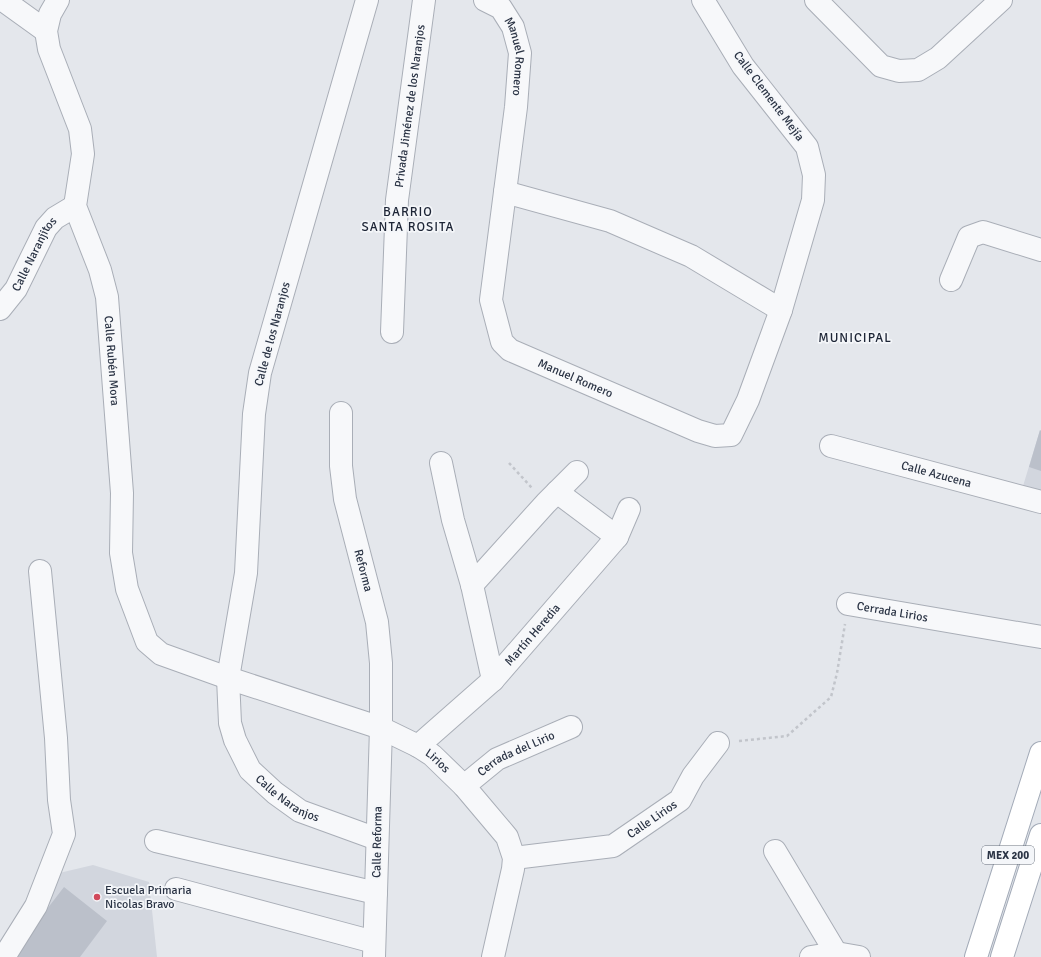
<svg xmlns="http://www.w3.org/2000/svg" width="1041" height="957" viewBox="0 0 1041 957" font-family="Signika,sans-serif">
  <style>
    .built { fill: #d2d6de }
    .building { fill: #bbc0ca }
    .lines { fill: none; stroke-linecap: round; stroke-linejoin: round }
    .minor-casing { stroke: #a9aeb7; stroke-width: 24 }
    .major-casing { stroke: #a3abb8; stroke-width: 24 }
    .path { stroke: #c2c5cb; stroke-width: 2.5; stroke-dasharray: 3 3; stroke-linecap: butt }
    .minor { stroke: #f7f8fa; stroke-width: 22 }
    .major { stroke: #fff; stroke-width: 22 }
    .poi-dot { fill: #d1495b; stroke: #f4f6f9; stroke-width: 1.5 }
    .labels { text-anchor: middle; stroke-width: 3.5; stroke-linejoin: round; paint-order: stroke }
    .shield { fill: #f4f6f9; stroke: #676e7b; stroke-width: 1 }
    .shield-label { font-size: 11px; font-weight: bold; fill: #2b3445 }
    .street-label { font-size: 12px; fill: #2b3445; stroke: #f4f6f9 }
    .poi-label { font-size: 12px; fill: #2b3445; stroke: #f4f6f9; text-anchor: start }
    .neighbourhood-label { font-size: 13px; letter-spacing: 1px; fill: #1d2536; stroke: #f4f6f9 }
  </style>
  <rect width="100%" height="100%" fill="#e4e7ec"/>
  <path class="built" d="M 1040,430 L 1041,431 L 1041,504 L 1020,496 Z
    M 93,865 L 149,882 L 157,957 L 7,957 L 55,874 Z"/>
  <path class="building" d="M 1040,430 L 1041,431 L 1041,471 L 1029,467 Z
    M 64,887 L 107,921 L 80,957 L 10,957 Z"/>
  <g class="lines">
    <defs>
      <g id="minor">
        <path d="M 3,0 L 46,31"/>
        <path id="s1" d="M 58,0 L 50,14 L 46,31 L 49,49 L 80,129 L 83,154 L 75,206 L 100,270 L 107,297 L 122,493 L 121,553 L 127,589 L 147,642 L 161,654 L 228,678 L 381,728 L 418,746 L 432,755 L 464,786 L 507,837 L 514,858 L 513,869 L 493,957"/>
        <path id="s2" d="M 367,0 L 260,373 L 254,414 L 246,573 L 228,678 L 230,723 L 235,740 L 250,770 L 275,793 L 300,811 L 377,839"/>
        <path id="s3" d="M 485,0 L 501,8 L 513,27 L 520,53 L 516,107 L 491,300 L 502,342 L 510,350 L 698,431 L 715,436 L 731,435 L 748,400 L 781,310 L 813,200 L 814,175 L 807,147 L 743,66 L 703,0"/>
        <path d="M 816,0 L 881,66 L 899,71 L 918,70 L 938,58 L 1001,0"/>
        <path d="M 505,192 L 610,221 L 691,256 L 781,310"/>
        <path d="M 951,280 L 969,237 L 983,232 L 1041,250"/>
        <path id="s4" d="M 0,309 L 16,289 L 46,228 L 55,218 L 75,206"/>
        <path id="s5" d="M 392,332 L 397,200 L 424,0"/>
        <path id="s6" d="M 341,413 L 341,466 L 345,499 L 377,622 L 381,663 L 381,728 L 374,957"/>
        <path id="s7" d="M 831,446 L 1041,502"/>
        <path d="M 441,463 L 453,520 L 472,585 L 493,680"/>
        <path d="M 557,492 L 617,537"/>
        <path d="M 472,585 L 546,503 L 577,472"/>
        <path id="s8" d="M 848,604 L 1041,637"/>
        <path id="s9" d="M 418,746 L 493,680 L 617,537 L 629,509"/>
        <path id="s10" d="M 464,786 L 497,759 L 571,727"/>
        <path d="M 156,841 L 376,893"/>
        <path d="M 775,851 L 836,953"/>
        <path id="s11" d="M 514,858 L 613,846 L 680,800 L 693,776 L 718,743"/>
        <path d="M 176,889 L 374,942"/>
        <path d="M 4,957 L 36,906 L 64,834 L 59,800 L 56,738 L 40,571"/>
        <path d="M 811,957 L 836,953 L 859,957"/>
      </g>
      <path id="major" d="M 976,957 L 1041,753
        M 1002,957 L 1041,835"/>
    </defs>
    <use href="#minor" class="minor-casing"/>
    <use href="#major" class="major-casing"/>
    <path class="path" d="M 509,463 L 532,488
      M 739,741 L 787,736 L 831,697 L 837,673 L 845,624"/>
    <use href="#minor" class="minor"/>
    <use href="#major" class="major"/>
  </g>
  <circle class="poi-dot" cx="97" cy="897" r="4"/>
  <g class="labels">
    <rect class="shield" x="982" y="846" width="52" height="18" rx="3"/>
    <g class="shield-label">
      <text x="1008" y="859">MEX 200</text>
    </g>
    <g class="street-label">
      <text dy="4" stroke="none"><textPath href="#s3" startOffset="70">Manuel Romero</textPath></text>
      <text transform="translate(769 96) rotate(53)" y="4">Calle Clemente Mejía</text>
      <text dy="4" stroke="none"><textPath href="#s5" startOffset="227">Privada Jiménez de los Naranjos</textPath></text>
      <text dy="4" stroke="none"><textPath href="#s4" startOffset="65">Calle Naranjitos</textPath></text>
      <text transform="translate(272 334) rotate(-75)" y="4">Calle de los Naranjos</text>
      <text dy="4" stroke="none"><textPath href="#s1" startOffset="376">Calle Rubén Mora</textPath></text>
      <text dy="4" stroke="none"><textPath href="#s3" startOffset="442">Manuel Romero</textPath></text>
      <text dy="4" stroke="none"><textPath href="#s7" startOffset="109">Calle Azucena</textPath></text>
      <text dy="4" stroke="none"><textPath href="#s6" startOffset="160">Reforma</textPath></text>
      <text dy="4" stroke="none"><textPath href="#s8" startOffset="45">Cerrada Lirios</textPath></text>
      <text dy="4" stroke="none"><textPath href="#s9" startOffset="160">Martín Heredia</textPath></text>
      <text dy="4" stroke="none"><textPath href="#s10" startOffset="62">Cerrada del Lirio</textPath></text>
      <text dy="4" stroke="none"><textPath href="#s1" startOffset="978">Lirios</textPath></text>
      <text dy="4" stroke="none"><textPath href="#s2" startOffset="839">Calle Naranjos</textPath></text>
      <text dy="4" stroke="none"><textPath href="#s11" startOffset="147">Calle Lirios</textPath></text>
      <text transform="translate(377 842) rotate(-89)" y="4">Calle Reforma</text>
    </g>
    <g class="poi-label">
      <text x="105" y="894">Escuela Primaria<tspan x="105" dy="14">Nicolas Bravo</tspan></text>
    </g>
    <g class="neighbourhood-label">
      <text x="408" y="216">BARRIO<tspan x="408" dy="15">SANTA ROSITA</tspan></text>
      <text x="855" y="342">MUNICIPAL</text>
    </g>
  </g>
</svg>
